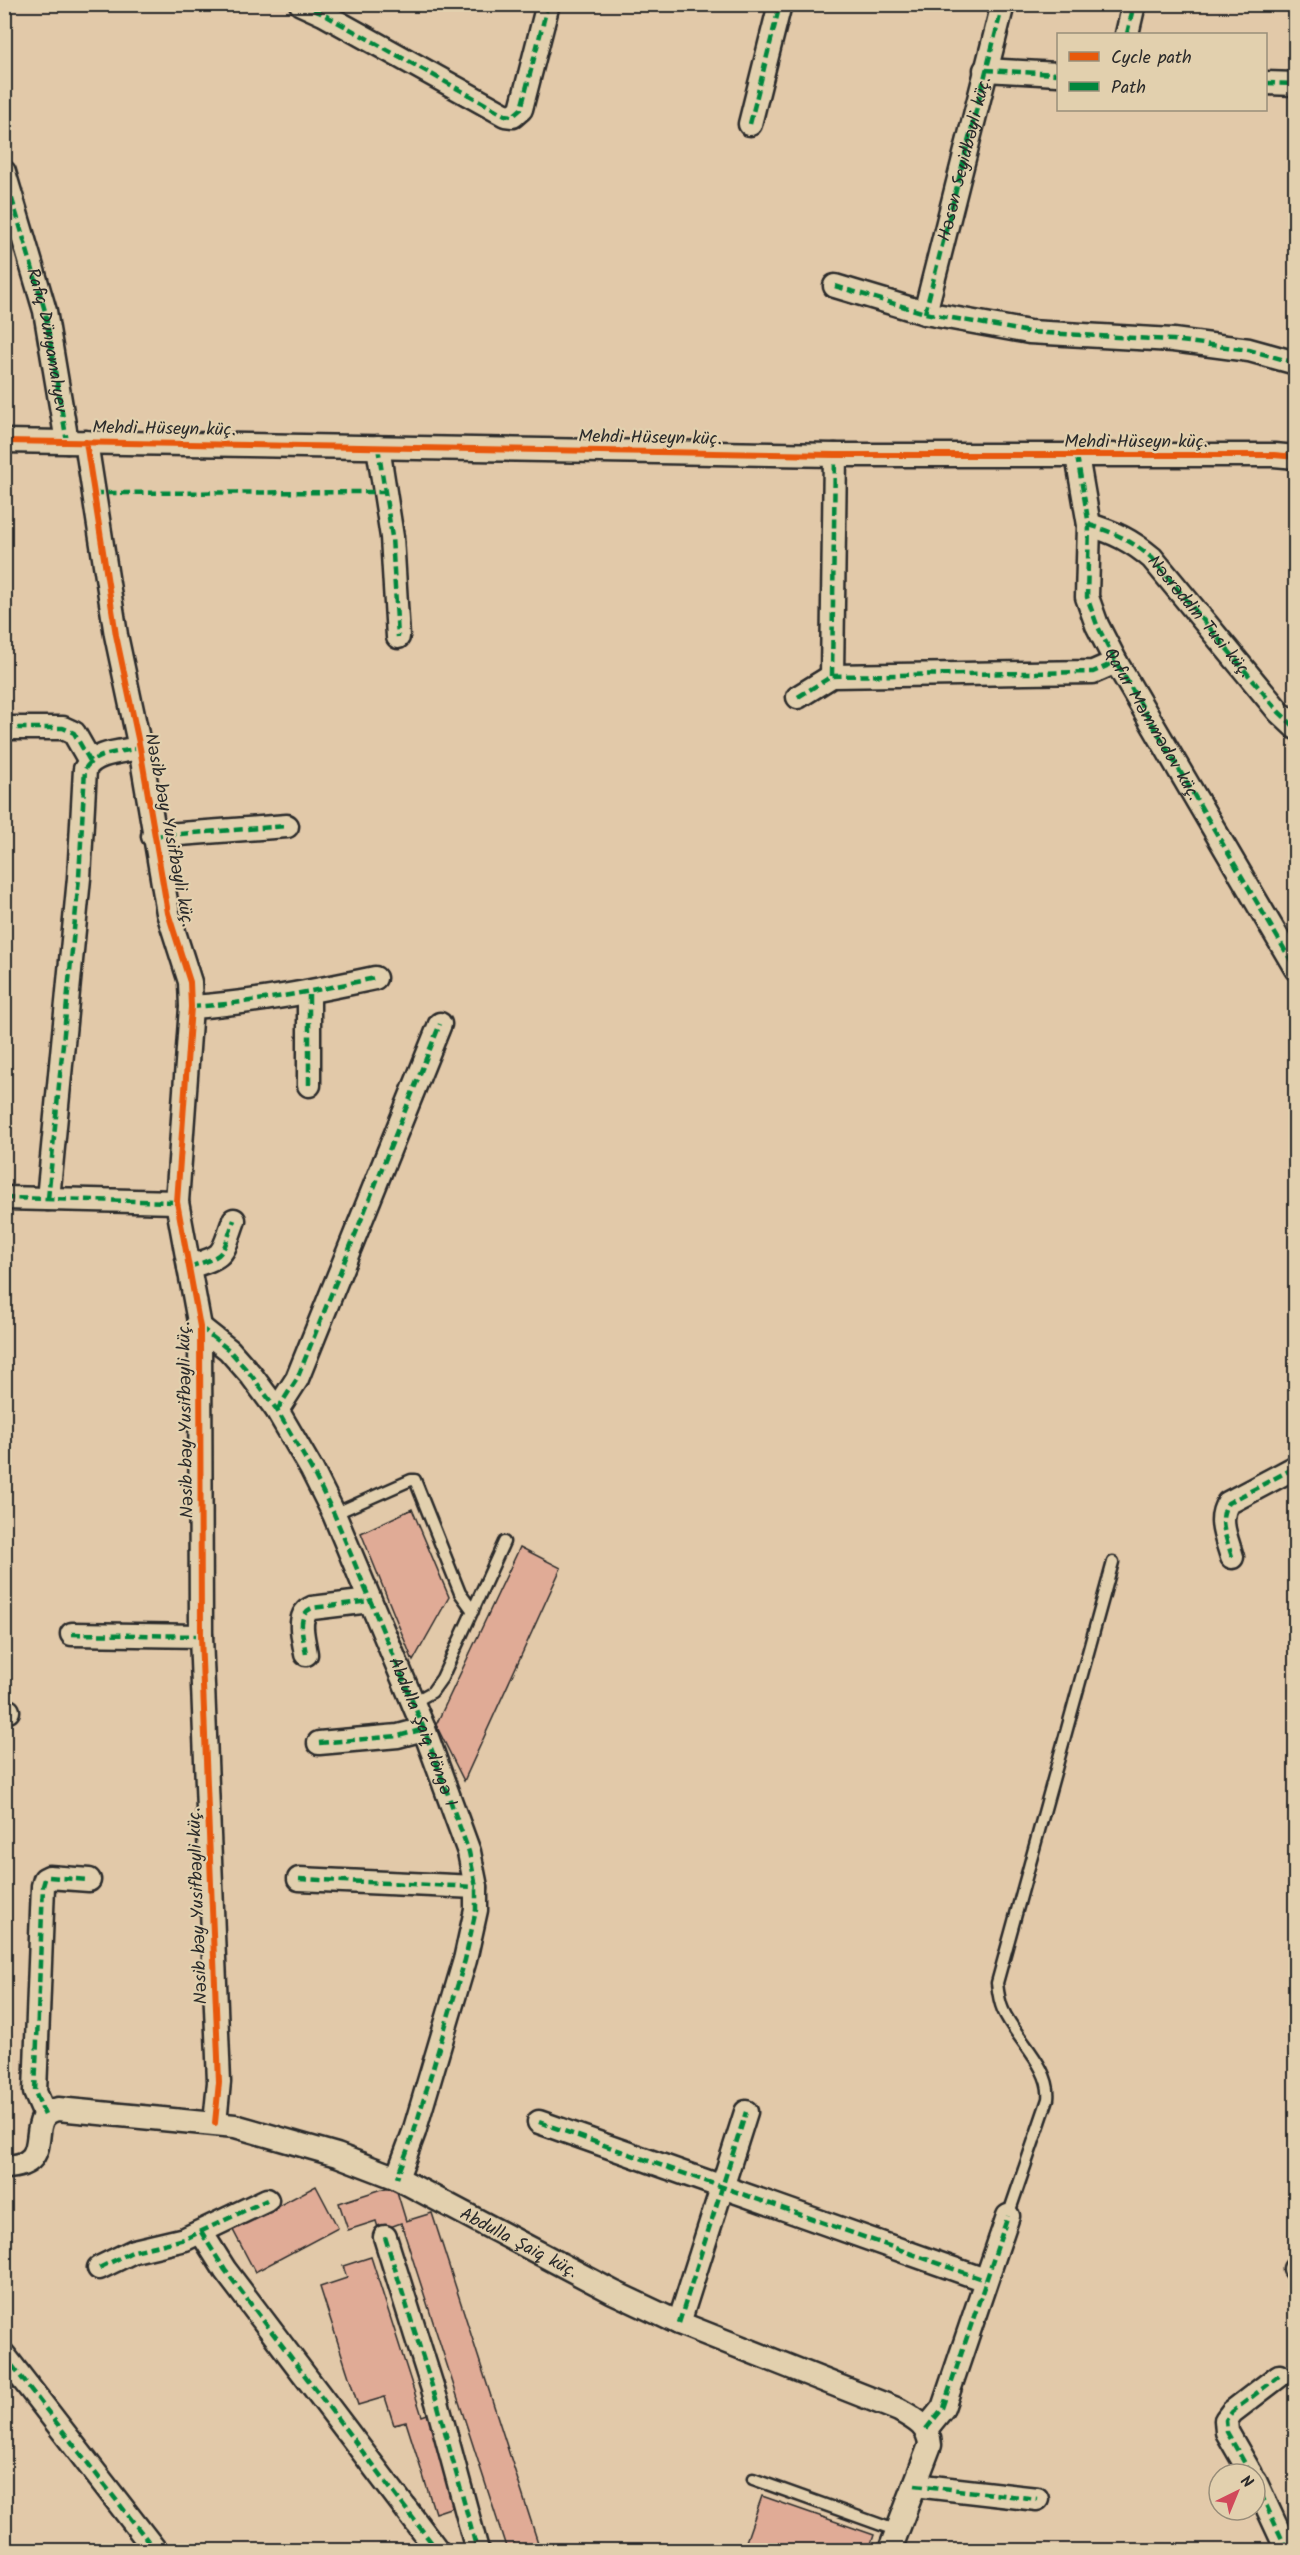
<svg xmlns="http://www.w3.org/2000/svg" width="1300" height="2555" viewBox="0 0 1300 2555" font-family="Kalam,sans-serif">
  <style>
    .building { fill: #e0ab96; stroke: #2b2b2b; stroke-width: 1.5 }
    .lines { fill: none; stroke-linecap: round; stroke-linejoin: round }
    .lane-casing { stroke: #2b2b2b; stroke-width: 15 }
    .street-casing { stroke: #2b2b2b; stroke-width: 27 }
    .lane { stroke: #e2d0ae; stroke-width: 10 }
    .street { stroke: #e2d0ae; stroke-width: 22 }
    .quiet { stroke: #00873e; stroke-width: 4.5; stroke-dasharray: 9 4.5; stroke-linecap: butt }
    .cycleway-casing { stroke: #e2d0ae; stroke-width: 10 }
    .cycleway { stroke: #e8590c; stroke-width: 6 }
    .labels { text-anchor: middle; stroke-width: 4.5; stroke-linejoin: round; paint-order: stroke }
    .street-label { font-size: 18px; fill: #2b2b2b; stroke: #e2d0ae }
  </style>
  <rect width="100%" height="100%" fill="#e2c9a9"/>
  <filter id="ink" filterUnits="userSpaceOnUse"><feTurbulence type="fractalNoise" baseFrequency=".0167" numOctaves="2"/><feDisplacementMap in="SourceGraphic" scale="12" xChannelSelector="R" yChannelSelector="G"/><feConvolveMatrix kernelMatrix="1 2 1 2 8 2 1 2 1" color-interpolation-filters="sRGB"/></filter>
  <g filter="url(#ink)">
    <path class="building" d="M 412,1509 L 449,1597 L 413,1661 L 361,1533 Z
      M 520,1547 L 561,1568 L 464,1781 L 436,1725 Z
      M 395,2185 L 406,2221 L 432,2213 L 539,2546 L 524,2550 L 507,2550 L 401,2223 L 379,2231 L 376,2221 L 348,2230 L 339,2203 Z
      M 316,2186 L 338,2228 L 255,2272 L 233,2230 Z
      M 371,2257 L 422,2416 L 430,2413 L 459,2505 L 435,2513 L 406,2422 L 394,2425 L 385,2397 L 358,2405 L 320,2287 L 347,2278 L 343,2266 Z
      M 762,2496 L 874,2535 L 869,2550 L 743,2550 Z
      M 414,2543 L 419,2550 L 403,2550 Z"/>
    <g class="lines">
      <defs>
        <path id="lane" d="M 334,1514 L 411,1480 L 415,1480 L 460,1593 L 473,1611
          M 412,1703 L 432,1692 L 442,1678 L 504,1542
          M 1008,2216 L 1048,2099 C 1052,2068 1015,2038 1003,2010 C 999,2001 998,1992 997,1983 L 1113,1562
          M 753,2479 L 898,2531"/>
        <g id="street">
          <path d="M 301,4 L 323,14 L 505,115 L 513,116 L 521,109 L 548,4"/>
          <path d="M 1127,34 L 1134,4"/>
          <path d="M 985,70 L 1058,74"/>
          <path d="M 1266,83 L 1296,84"/>
          <path d="M 750,124 L 780,4"/>
          <path d="M 4,172 L 45,311 L 67,442"/>
          <path d="M 835,286 L 925,313 L 1029,332 L 1173,340 L 1249,350 L 1296,363"/>
          <path d="M 925,313 L 1003,4"/>
          <path d="M 4,441 L 835,455 L 1274,455 L 1296,457"/>
          <path d="M 86,442 L 116,635 L 140,748 L 168,913 L 190,982 L 191,1007 L 177,1202 L 200,1327 L 201,1636 L 219,2082 L 215,2123"/>
          <path d="M 378,447 L 392,537 L 398,637"/>
          <path id="s1" d="M 1077,456 L 1089,525 L 1087,597 L 1097,625 L 1116,662 L 1296,969"/>
          <path d="M 1089,525 C 1114,532 1132,541 1152,558 L 1279,712 L 1296,728"/>
          <path d="M 832,676 L 835,455"/>
          <path d="M 798,697 L 832,676 L 1093,672 L 1116,662"/>
          <path d="M 4,728 L 63,728 L 74,733 L 90,761"/>
          <path d="M 153,836 L 287,826"/>
          <path d="M 191,1007 C 254,1003 314,991 375,978"/>
          <path d="M 309,1085 L 309,992"/>
          <path d="M 4,1198 L 177,1202"/>
          <path d="M 48,1199 L 79,878 L 85,769 C 95,752 121,752 140,748"/>
          <path d="M 189,1267 C 227,1255 221,1256 234,1220"/>
          <path id="s2" d="M 200,1327 L 229,1350 L 251,1375 L 277,1410 L 312,1470 L 334,1514 L 424,1729 L 469,1852 L 476,1887 L 476,1910 L 465,1960 L 414,2132 L 397,2178"/>
          <path d="M 277,1410 L 297,1379 L 440,1024"/>
          <path d="M 1232,1557 C 1227,1539 1217,1520 1228,1503 L 1296,1467"/>
          <path d="M 72,1634 L 201,1636"/>
          <path d="M 306,1654 C 304,1639 295,1615 312,1608 L 370,1601"/>
          <path d="M 4,1712 L 8,1711"/>
          <path d="M 319,1743 L 398,1736 L 424,1729"/>
          <path d="M 299,1879 L 476,1887"/>
          <path d="M 45,2115 L 35,2092 L 43,1886 L 45,1879 L 49,1877 L 89,1880"/>
          <path d="M 539,2122 L 985,2280"/>
          <path id="s3" d="M 4,2167 C 61,2166 20,2116 58,2109 L 235,2126 L 337,2155 L 397,2178 L 613,2292 L 679,2323 L 899,2410 C 915,2419 929,2426 930,2445 L 890,2550"/>
          <path d="M 201,2232 L 225,2270 L 437,2550"/>
          <path d="M 385,2237 L 437,2402 L 477,2550"/>
          <path d="M 99,2268 L 134,2251 L 185,2239 L 267,2200"/>
          <path d="M 1295,2269 L 1296,2269"/>
          <path d="M 679,2323 L 746,2112"/>
          <path d="M 4,2355 L 155,2550"/>
          <path d="M 926,2429 L 943,2408 L 1008,2216"/>
          <path d="M 1251,2474 L 1227,2432 L 1226,2420 L 1232,2412 L 1279,2376"/>
          <path d="M 1255,2481 L 1287,2550"/>
          <path d="M 915,2485 L 1037,2499"/>
        </g>
      </defs>
      <use href="#lane" class="lane-casing"/>
      <use href="#street" class="street-casing"/>
      <use href="#lane" class="lane"/>
      <use href="#street" class="street"/>
      <g class="quiet">
        <path d="M 301,4 L 323,14 L 505,115 L 513,116 L 521,109 L 548,4"/>
        <path d="M 1127,34 L 1134,4"/>
        <path d="M 985,70 L 1058,74"/>
        <path d="M 1266,83 L 1296,84"/>
        <path d="M 750,124 L 780,4"/>
        <path id="s4" d="M 4,172 L 45,311 L 67,442"/>
        <path d="M 835,286 L 925,313 L 1029,332 L 1173,340 L 1249,350 L 1296,363"/>
        <path id="s5" d="M 925,313 L 1003,4"/>
        <path d="M 378,447 L 392,537 L 398,637"/>
        <path d="M 1077,456 L 1089,525 L 1087,597 L 1097,625 L 1116,662 L 1296,969"/>
        <path d="M 94,493 L 385,492"/>
        <path id="s6" d="M 1089,525 C 1114,532 1132,541 1152,558 L 1279,712 L 1296,728"/>
        <path d="M 832,676 L 835,455"/>
        <path d="M 798,697 L 832,676 L 1093,672 L 1116,662"/>
        <path d="M 4,728 L 63,728 L 74,733 L 90,761"/>
        <path d="M 153,836 L 287,826"/>
        <path d="M 191,1007 C 254,1003 314,991 375,978"/>
        <path d="M 309,1085 L 309,992"/>
        <path d="M 4,1198 L 177,1202"/>
        <path d="M 48,1199 L 79,878 L 85,769 C 95,752 121,752 140,748"/>
        <path d="M 189,1267 C 227,1255 221,1256 234,1220"/>
        <path d="M 200,1327 L 229,1350 L 251,1375 L 277,1410 L 312,1470 L 334,1514 L 424,1729 L 469,1852 L 476,1887 L 476,1910 L 465,1960 L 414,2132 L 397,2178"/>
        <path d="M 277,1410 L 297,1379 L 440,1024"/>
        <path d="M 1232,1557 C 1227,1539 1217,1520 1228,1503 L 1296,1467"/>
        <path d="M 72,1634 L 201,1636"/>
        <path d="M 306,1654 C 304,1639 295,1615 312,1608 L 370,1601"/>
        <path d="M 4,1712 L 8,1711"/>
        <path d="M 319,1743 L 398,1736 L 424,1729"/>
        <path d="M 299,1879 L 476,1887"/>
        <path d="M 45,2115 L 35,2092 L 43,1886 L 45,1879 L 49,1877 L 89,1880"/>
        <path d="M 539,2122 L 985,2280"/>
        <path d="M 201,2232 L 225,2270 L 437,2550"/>
        <path d="M 385,2237 L 437,2402 L 477,2550"/>
        <path d="M 99,2268 L 134,2251 L 185,2239 L 267,2200"/>
        <path d="M 1295,2269 L 1296,2269"/>
        <path d="M 679,2323 L 746,2112"/>
        <path d="M 4,2355 L 155,2550"/>
        <path d="M 926,2429 L 943,2408 L 1008,2216"/>
        <path d="M 1251,2474 L 1227,2432 L 1226,2420 L 1232,2412 L 1279,2376"/>
        <path d="M 1255,2481 L 1287,2550"/>
        <path d="M 915,2485 L 1037,2499"/>
      </g>
      <defs>
        <path id="cycleway" d="M 4,441 L 835,455 L 1274,455 L 1296,457
          M 86,442 L 116,635 L 140,748 L 168,913 L 190,982 L 191,1007 L 177,1202 L 200,1327 L 201,1636 L 219,2082 L 215,2123"/>
      </defs>
      <use href="#cycleway" class="cycleway-casing"/>
      <use href="#cycleway" class="cycleway"/>
    </g>
  </g>
  <g class="labels">
    <g class="street-label">
      <text dy="6" stroke="none"><textPath href="#s5" startOffset="159">Həsən Seyidbəyli küç.</textPath></text>
      <text dy="6" stroke="none"><textPath href="#s4" startOffset="174">Rafiq Dünyamalıyev</textPath></text>
      <text transform="translate(164 428) rotate(1)" y="6">Mehdi Hüseyn küç.</text>
      <text transform="translate(650 437) rotate(1)" y="6">Mehdi Hüseyn küç.</text>
      <text x="1136" y="447">Mehdi Hüseyn küç.</text>
      <text dy="6" stroke="none"><textPath href="#s6" startOffset="147">Nəsrəddin Tusi küç.</textPath></text>
      <text dy="6" stroke="none"><textPath href="#s1" startOffset="285">Qafur Məmmədov küç.</textPath></text>
      <text transform="translate(170 830) rotate(79)" y="6">Nəsib bəy Yusifbəyli küç.</text>
      <text transform="translate(185 1420) rotate(-91)" y="6">Nəsib bəy Yusifbəyli küç.</text>
      <text dy="6" stroke="none"><textPath href="#s2" startOffset="468">Abdulla Şaiq döngə 1</textPath></text>
      <text transform="translate(197 1906) rotate(-92)" y="6">Nəsib bəy Yusifbəyli küç.</text>
      <text dy="6" stroke="none"><textPath href="#s3" startOffset="576">Abdulla Şaiq küç.</textPath></text>
    </g>
  </g>
  <rect width="1300" height="2555" fill="none" stroke="#e2d0ae" stroke-width="24"/>
  <rect x="12" y="12" width="1276" height="2531" fill="none" stroke="#2b2b2b" stroke-width="2" filter="url(#ink)"/>
  <rect x="1057" y="33" width="210" height="78" fill="#e2d0ae" stroke="#998e7a" stroke-width="1.5"/>
  <rect x="1069" y="52" width="30" height="9" fill="#e8590c" stroke="#998e7a" stroke-width="1.5"/>
  <text x="1111" y="63" font-size="18" fill="#2b2b2b">Cycle path</text>
  <rect x="1069" y="82" width="30" height="9" fill="#00873e" stroke="#998e7a" stroke-width="1.5"/>
  <text x="1111" y="93" font-size="18" fill="#2b2b2b">Path</text>
  <g transform="translate(1237 2492) rotate(43)"><circle r="28" fill="#e2d0ae" stroke="#998e7a" stroke-width="1.5"/>
  <path d="M0-4.5L10 22L0 15L-10 22Z" fill="#d1495b"/>
  <text y="-9" font-size="16" font-weight="bold" text-anchor="middle" fill="#2b2b2b">N</text>
  </g>
</svg>
